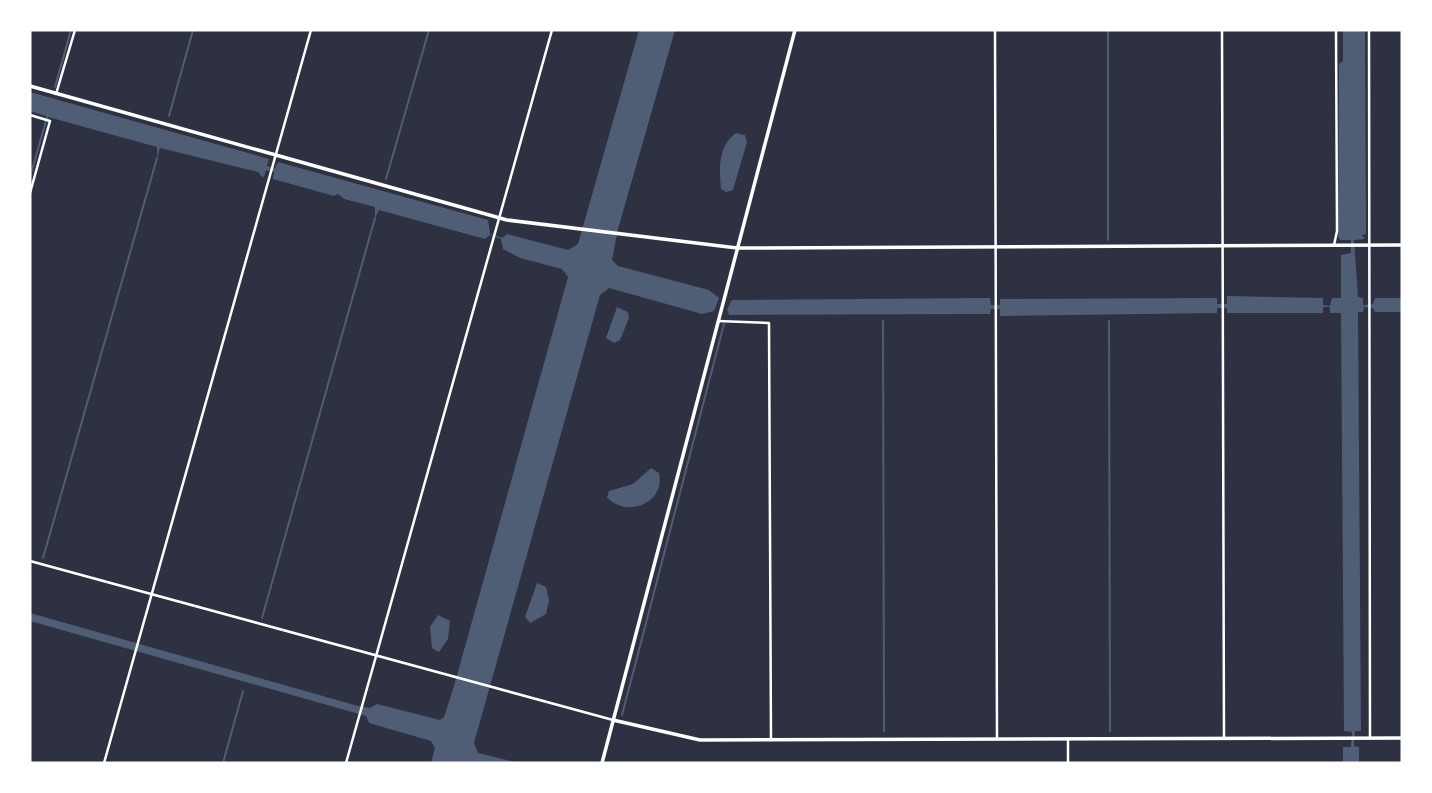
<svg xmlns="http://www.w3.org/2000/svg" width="1432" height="793" viewBox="0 0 1432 793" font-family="'Alegreya Sans',sans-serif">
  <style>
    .water { fill: #4f5d75 }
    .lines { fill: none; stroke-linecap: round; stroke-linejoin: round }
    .stream { stroke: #4f5d75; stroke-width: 2 }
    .minor { stroke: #fff; stroke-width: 2.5 }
    .tertiary { stroke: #fff; stroke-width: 3.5 }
  </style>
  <rect width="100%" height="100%" fill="#2d3142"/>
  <path class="water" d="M 639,30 L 675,30 L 618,229 L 612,260 L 618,266 L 709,290 L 719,298 L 714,311 L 702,314 L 609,288 L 600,295 L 474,743 L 478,753 L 519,763 L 431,763 L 435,748 L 431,741 L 369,723 L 366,716 L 30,621 L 30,613 L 358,706 L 370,708 L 377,704 L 440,720 L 444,717 L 454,686 L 568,277 L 562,269 L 520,258 L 503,249 L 501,239 L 490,235 L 485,239 L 379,210 L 375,218 L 375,207 L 344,199 L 338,194 L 334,196 L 273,179 L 274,172 L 266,170 L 264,177 L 261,176 L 258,172 L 160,148 L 157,158 L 157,147 L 48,117 L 46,122 L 46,116 L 30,111 L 30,92 L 269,159 L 267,166 L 275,168 L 278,162 L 488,220 L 490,234 L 502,238 L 507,234 L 568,250 L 578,244 Z
    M 1343,30 L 1365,30 L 1366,234 L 1362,235 L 1365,239 L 1354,240 L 1358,297 L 1363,298 L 1363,305 L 1373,304 L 1375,298 L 1402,298 L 1402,312 L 1375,312 L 1373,308 L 1364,307 L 1363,312 L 1358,312 L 1361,731 L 1355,731 L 1354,746 L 1359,747 L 1359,763 L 1343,763 L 1343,747 L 1351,747 L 1352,732 L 1344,731 L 1341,313 L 1330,313 L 1330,307 L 1323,307 L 1323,313 L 1227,313 L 1227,308 L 1217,308 L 1217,313 L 1004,316 L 1000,316 L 1000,309 L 991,309 L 990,314 L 729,315 L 727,309 L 732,300 L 990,298 L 991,305 L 1000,305 L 1000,299 L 1217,298 L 1217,304 L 1227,304 L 1227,296 L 1323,298 L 1323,305 L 1330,306 L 1332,298 L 1341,298 L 1341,255 L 1351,253 L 1351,240 L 1340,240 L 1338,236 L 1339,64 L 1343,61 Z
    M 736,133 L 745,135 L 747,142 L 733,190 L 726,192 L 721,189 C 719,168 718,146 736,133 Z
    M 617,307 L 628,312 L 629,318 L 620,340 L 614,343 L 606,338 Z
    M 651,468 L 659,473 C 666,503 626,519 607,497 L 609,491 L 633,484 Z
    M 537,583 L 546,587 L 549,600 L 546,614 L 530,623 L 525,617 Z
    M 438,615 L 450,621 L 448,639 L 439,652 L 432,648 L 430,627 Z"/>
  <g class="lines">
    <path class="stream" d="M 1108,30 L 1108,240
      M 55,87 L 71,30
      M 169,116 L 193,30
      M 30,177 L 46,121
      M 386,179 L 429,30
      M 883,321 L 884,731
      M 1109,321 L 1110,731
      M 43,558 L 157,158
      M 262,618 L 375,218
      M 622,715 L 724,324
      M 223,763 L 243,691"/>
    <path class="minor" d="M 995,30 L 997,739
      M 1222,30 L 1224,738
      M 1369,30 L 1370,737
      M 56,94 L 75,30
      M 30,115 L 50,121 L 30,193
      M 1334,245 L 1337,231 L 1336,30
      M 718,321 L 769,323 L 771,740
      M 30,561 L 613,720
      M 1068,739 L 1068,763
      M 104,763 L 311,30
      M 346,763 L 552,30"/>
    <path class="tertiary" d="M 30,86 L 507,220 L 737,248 L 1402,245
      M 613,720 L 700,740 L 1402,738
      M 602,763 L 795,30"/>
  </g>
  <rect width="1432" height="793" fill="none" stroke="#ffffff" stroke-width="63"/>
</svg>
